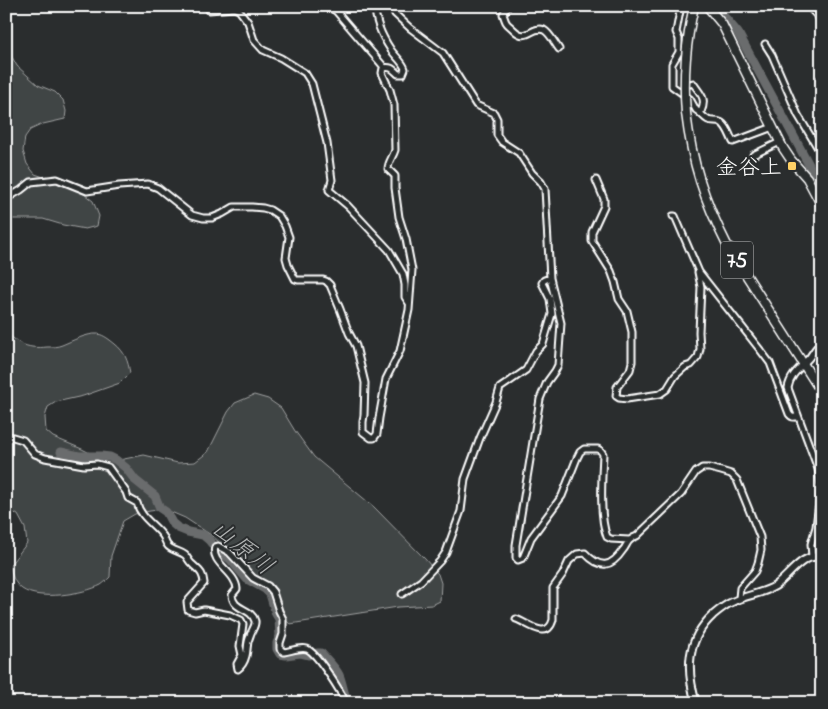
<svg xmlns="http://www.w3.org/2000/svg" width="828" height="709" viewBox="0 0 828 709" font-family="'Indie Flower','Klee One',sans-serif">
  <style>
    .green { fill: #414445; stroke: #a0a2a2 }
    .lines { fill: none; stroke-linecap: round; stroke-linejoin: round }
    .river { stroke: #6a6c6d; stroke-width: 9 }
    .minor-casing { stroke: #fff; stroke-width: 9 }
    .tertiary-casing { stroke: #fff; stroke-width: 10 }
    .primary-casing { stroke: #fff; stroke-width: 11 }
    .minor { stroke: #2a2d2e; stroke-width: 5 }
    .tertiary { stroke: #2a2d2e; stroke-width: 6 }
    .primary { stroke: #2a2d2e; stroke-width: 8 }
    .primary-bridge-casing { stroke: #fff; stroke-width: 11; stroke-linecap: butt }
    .primary-bridge { stroke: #2a2d2e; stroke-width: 8 }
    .poi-dot { fill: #ffd166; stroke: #2a2d2e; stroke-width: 2 }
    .labels { text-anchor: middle; stroke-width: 4; stroke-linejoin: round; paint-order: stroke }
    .shield { fill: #2a2d2e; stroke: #bfc0c0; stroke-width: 1 }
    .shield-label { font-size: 21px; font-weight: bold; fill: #fff }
    .poi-label { font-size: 22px; fill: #fff; stroke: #2a2d2e; text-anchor: end }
    .water-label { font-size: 24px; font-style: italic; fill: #b4b6b6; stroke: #2a2d2e }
  </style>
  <rect width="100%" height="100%" fill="#2a2d2e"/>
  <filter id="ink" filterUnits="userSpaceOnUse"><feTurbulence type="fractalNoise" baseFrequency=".02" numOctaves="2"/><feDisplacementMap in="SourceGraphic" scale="10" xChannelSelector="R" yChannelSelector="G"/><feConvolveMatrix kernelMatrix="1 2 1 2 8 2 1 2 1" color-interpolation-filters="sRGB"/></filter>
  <g filter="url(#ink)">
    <path class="green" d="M 6,17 L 8,18 L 12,24 L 12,57 L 17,66 L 38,85 L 55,92 L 63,100 L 66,111 L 65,119 L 43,124 L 30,130 L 25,137 L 23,151 L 27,164 L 35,174 L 61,183 L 84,194 L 93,201 L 99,216 L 97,226 L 85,229 L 63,225 L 43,219 L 6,219 Z
      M 6,331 C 18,345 29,349 47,347 C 52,347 57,347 62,345 C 72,341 87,333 98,334 C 104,335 110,340 115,344 C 125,352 128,361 130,373 L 120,383 L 83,396 L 56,402 L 48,407 L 45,417 L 46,431 L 53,437 L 82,449 L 100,458 L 114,461 L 144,455 L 178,463 L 195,462 L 208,452 L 228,412 L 235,403 L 254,395 L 268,399 L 281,408 L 295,431 L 314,457 L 374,507 L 425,559 L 438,574 L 441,583 L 440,601 L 432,605 L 398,607 L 290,624 L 282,617 L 251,571 L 211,535 L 185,518 L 164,509 L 150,511 L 135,514 L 123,521 L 111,556 L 110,577 C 107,580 104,583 101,585 C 83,594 39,601 22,589 C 14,583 11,574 10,565 L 27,543 L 25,528 L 18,515 L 6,508 Z"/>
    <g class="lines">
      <path class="river" d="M 715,6 L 738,33 L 822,189
        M 61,452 L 79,456 L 101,456 L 110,457 L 116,460 L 126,468 L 135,480 L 155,496 L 160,508 L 166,512 L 172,523 L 178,528 L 188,532 L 203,535 L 209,540 L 216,549 L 230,559 L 247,579 L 265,589 L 270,594 L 276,614 L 279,619 L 280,636 L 277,643 L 277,649 L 280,654 L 286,655 L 300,653 L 308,655 L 318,653 L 321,653 C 327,660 335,667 339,675 C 343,684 343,693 348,702"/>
      <defs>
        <path id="minor" d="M 327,6 L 336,11 L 384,67
          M 391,6 L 395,14 L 410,28 L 443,53 L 476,105 L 494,113 L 497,119 L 497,135 L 502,142 L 519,153 L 532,173 L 541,182 L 545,189 L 550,278 L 561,323 L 558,365 L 555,371 L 547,382 L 540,399 L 516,545 L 516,558 L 518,560 L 523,558 L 531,538 L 562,496 L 577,458 L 580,452 L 584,449 L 598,449 L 601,451 L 603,454 C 602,476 599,517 607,537 L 611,539 L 629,540
          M 508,6 L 503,14 C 507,26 506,22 514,30 C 527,43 532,25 544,30 C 550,33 555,44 559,49
          M 681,6 L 676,32 L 679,39 L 679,52 L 672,64 L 672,86 L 690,99 L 696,110 C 701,113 703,117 708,120 C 712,122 717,120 720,122 C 727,125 730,136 733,142 L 773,127
          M 808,6 L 822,21
          M 209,10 L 234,8 L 239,10 L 248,22 L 254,40 L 263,50 L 281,58 L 305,73 L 312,84 L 327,143 L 332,180 L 329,190 L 348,206 L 389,250 L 403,274 L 405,285 L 405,297 L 409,303
          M 765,44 L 772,55 L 798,115 L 822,155
          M 820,79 L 822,81
          M 690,84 L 693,83 C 701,95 707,98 701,112
          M 753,155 L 780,142
          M 596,180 L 604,199 L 604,206 L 592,232 L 592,241 L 611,271 L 615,282 L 619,299 L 627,311 L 632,332 L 632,362 L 630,370 L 617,387 L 616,396 L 619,398 L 627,399 L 660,394 L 667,389 L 675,376 L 685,367 L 691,365 L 698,357 L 700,349 L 699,332 L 701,287 L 698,272 L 699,272
          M 6,199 L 21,190 L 31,182 L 57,179 L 87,191 L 119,186 L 148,184 L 158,188 L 192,215 L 203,218 L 212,218 L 222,214 L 234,207 L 252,207 L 263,208 L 270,210 L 279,216 L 285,226 L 289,237 L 286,258 L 288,265 L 295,279 L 298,280 L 323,280 L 326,281 L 330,285 L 340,309 L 349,333 L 356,346 L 365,383 L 364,415 L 363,422 L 363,432 L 371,438 L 374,438 L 377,434 L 379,418 L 386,379 L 400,351 L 409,310 L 412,270 L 406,239 L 399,217 L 395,188 L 395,176 L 388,169 C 388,162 393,157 395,150 L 394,105 L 390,90 L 382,73 L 383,68 C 391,66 393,69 398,74 L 403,74 L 405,69 C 403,62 396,57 391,50 C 383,38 375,21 375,6
          M 673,216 L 675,216 L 699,272 L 761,351 L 770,363 L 789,414 C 792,418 794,418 798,416
          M 6,435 L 23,440 L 35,454 L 45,458 L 84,465 L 97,464 L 108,467 L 126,492 L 128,498 L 137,503 C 140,517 155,525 163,536 C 165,539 165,543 168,546 C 173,551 180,551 185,555 C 188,558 189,562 192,564 C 199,571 203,572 204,583 L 187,602 L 188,610 L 195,612 L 204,610 L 230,615 L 241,620 L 243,624 L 240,646 L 242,655 L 237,664 L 238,669 C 242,666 245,660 246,656 C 248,649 246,644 250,636 C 251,631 256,626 255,621 C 251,607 233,611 232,595 L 237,589 C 236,572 210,563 215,547 L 218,546 L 229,552 L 253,578 L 268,586 L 273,592 L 279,611 L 283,619 L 283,634 L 280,643 L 280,649 L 284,652 C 291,651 300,647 307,649 C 317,653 341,692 346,703
          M 812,557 L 811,544 L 816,527 L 821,486 L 818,469 L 788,388 C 790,375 801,367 809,358 C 813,353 816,346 822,342
          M 402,594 L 421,581 L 440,561 L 446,552 L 461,511 L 465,479 L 480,438 L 496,402 L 500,388 L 526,370 L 536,351 L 543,344 L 552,314 L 550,299 L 542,283 L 544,280 L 550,278
          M 516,619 C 528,623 547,641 553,620 L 553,588 L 563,574 L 569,561 L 577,554 L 585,553 C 600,569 611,568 623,550 C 626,547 627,542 630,540 C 632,538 634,537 637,536 L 681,494 L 696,472 L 702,468 L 709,468 L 721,471 L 731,474 L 737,480 L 760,537 L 761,550 L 758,563 L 755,571 L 740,588 L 739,598"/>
        <path id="tertiary" d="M 696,703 C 686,670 686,640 713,615 C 719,610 725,605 732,602 C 746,595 762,594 775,586 C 790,576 801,553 822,557"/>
        <path id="primary" d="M 707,6 L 722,24 L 783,148 L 791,160 L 807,178 L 822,206
          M 821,6 L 822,7
          M 686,113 C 692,163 704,200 727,245 L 822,393"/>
      </defs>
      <use href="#minor" class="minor-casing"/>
      <use href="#tertiary" class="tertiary-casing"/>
      <use href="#primary" class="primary-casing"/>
      <use href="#minor" class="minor"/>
      <use href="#tertiary" class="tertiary"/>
      <use href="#primary" class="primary"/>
      <defs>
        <path id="primary-bridge" d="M 686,113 C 683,77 686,41 694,6"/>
      </defs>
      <use href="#primary-bridge" class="primary-bridge-casing"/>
      <use href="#primary-bridge" class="primary-bridge"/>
    </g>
  </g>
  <rect class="poi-dot" x="787" y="161" width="10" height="10" rx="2.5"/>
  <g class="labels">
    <rect class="shield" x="721" y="241.5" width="32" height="37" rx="4"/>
    <g class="shield-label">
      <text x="737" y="267">75</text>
    </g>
    <g class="poi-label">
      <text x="782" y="174">金谷上</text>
    </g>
    <g class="water-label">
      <text transform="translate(243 547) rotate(39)" y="8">山原川</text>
    </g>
  </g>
  <rect width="828" height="709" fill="none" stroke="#2a2d2e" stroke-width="25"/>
  <rect x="12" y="12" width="803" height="684" fill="none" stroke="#fff" stroke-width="2" filter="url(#ink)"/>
</svg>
